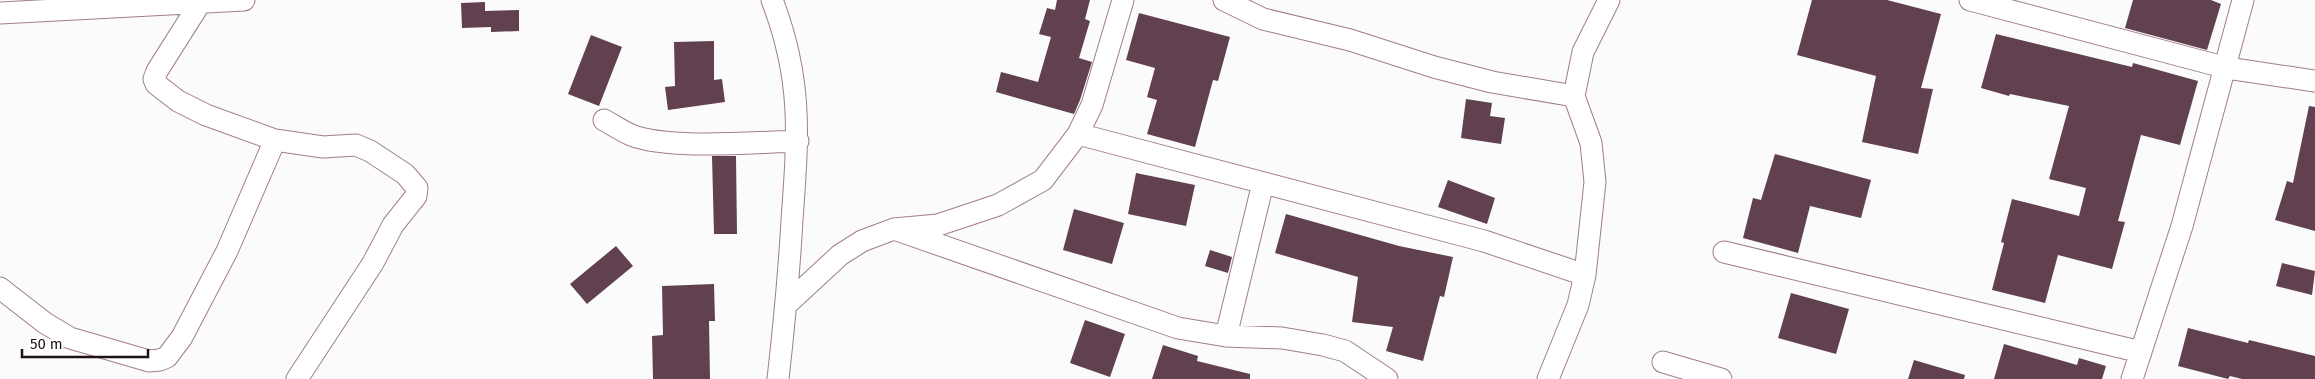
<svg xmlns="http://www.w3.org/2000/svg" width="2315" height="379" viewBox="0 0 2315 379" font-family="'Fira Sans',sans-serif">
  <style>
    .building { fill: #61414f }
    .lines { fill: none; stroke-linecap: round; stroke-linejoin: round }
    .minor-casing { stroke: #a27d8c; stroke-width: 23 }
    .minor { stroke: #fff; stroke-width: 21 }
  </style>
  <rect width="100%" height="100%" fill="#fbfbfb"/>
  <path class="building" d="M 1057,0 L 1090,0 L 1085,19 L 1090,21 L 1079,58 L 1092,62 L 1080,100 L 1074,114 L 996,92 L 1001,72 L 1038,82 L 1051,37 L 1039,34 L 1047,8 L 1055,10 Z
    M 1812,0 L 1887,0 L 1941,14 L 1921,88 L 1933,89 L 1918,154 L 1862,142 L 1876,76 L 1797,55 Z
    M 2133,0 L 2211,0 L 2221,4 L 2207,50 L 2125,28 Z
    M 485,2 L 485,11 L 519,10 L 519,31 L 491,32 L 491,27 L 462,28 L 461,3 Z
    M 1139,13 L 1230,37 L 1218,81 L 1213,80 L 1195,147 L 1147,134 L 1157,100 L 1147,97 L 1155,68 L 1126,60 Z
    M 1996,34 L 2132,67 L 2133,63 L 2198,81 L 2180,145 L 2141,135 L 2118,221 L 2125,222 L 2112,269 L 2058,255 L 2045,303 L 1992,290 L 2004,243 L 2001,242 L 2012,199 L 2079,216 L 2086,188 L 2049,179 L 2069,106 L 2010,94 L 2009,96 L 1981,88 Z
    M 591,35 L 622,47 L 599,106 L 568,94 Z
    M 714,41 L 714,80 L 722,79 L 725,102 L 668,110 L 665,87 L 675,86 L 674,42 Z
    M 1466,99 L 1492,103 L 1490,116 L 1505,118 L 1501,144 L 1461,138 Z
    M 2309,106 L 2315,107 L 2315,231 L 2275,220 L 2287,181 L 2293,183 Z
    M 1775,154 L 1871,180 L 1861,218 L 1810,206 L 1798,253 L 1743,238 L 1753,198 L 1761,200 Z
    M 712,156 L 736,156 L 737,234 L 714,234 Z
    M 1136,173 L 1195,185 L 1186,226 L 1128,214 Z
    M 1448,180 L 1495,198 L 1487,224 L 1438,207 Z
    M 1074,209 L 1124,223 L 1112,264 L 1063,250 Z
    M 1286,214 L 1399,246 L 1453,257 L 1444,297 L 1440,296 L 1423,361 L 1386,351 L 1393,327 L 1352,322 L 1358,277 L 1275,253 Z
    M 616,246 L 633,266 L 587,304 L 570,284 Z
    M 1210,250 L 1232,257 L 1228,273 L 1205,266 Z
    M 2282,263 L 2315,271 L 2312,295 L 2276,286 Z
    M 714,284 L 715,321 L 709,321 L 710,379 L 653,379 L 652,336 L 663,335 L 662,286 Z
    M 1791,293 L 1849,309 L 1836,354 L 1778,338 Z
    M 1085,320 L 1125,334 L 1110,377 L 1070,363 Z
    M 2188,328 L 2248,343 L 2249,340 L 2315,356 L 2315,379 L 2242,379 L 2230,376 L 2228,379 L 2178,366 Z
    M 2004,344 L 2077,365 L 2079,358 L 2106,366 L 2102,379 L 1994,379 Z
    M 1163,345 L 1198,356 L 1197,361 L 1250,374 L 1250,379 L 1152,379 Z
    M 1914,360 L 1965,375 L 1964,379 L 1908,379 Z"/>
  <g class="lines">
    <defs>
      <path id="minor" d="M 202,0 L 157,71 L 154,79 L 156,84 L 178,101 L 206,115 L 275,140 L 323,147 L 356,145 L 370,151 L 405,174 L 417,188 L 416,196 L 393,225 L 373,263 L 297,379
        M 772,0 C 803,80 798,137 792,220 C 789,273 784,326 778,379
        M 1224,0 L 1263,19 L 1350,40 L 1434,67 L 1492,82 L 1574,96
        M 1970,0 L 2227,68 L 2315,81
        M 0,13 L 244,0
        M 604,120 C 613,125 622,131 631,135 C 669,150 755,142 798,141
        M 1078,134 L 1484,241 L 1585,275
        M 894,229 L 1178,328 L 1226,336 L 1282,338 L 1323,345 L 1345,351 L 1387,379
        M 1724,252 L 2141,352
        M 0,288 L 45,323 L 70,338 L 149,361 L 160,360 L 167,357 L 182,337 L 227,251 L 275,140
        M 787,304 L 840,255 L 862,241 L 894,229 L 938,225 L 998,205 L 1043,180 L 1078,134 L 1092,105 L 1123,0
        M 1226,336 L 1263,183
        M 1663,362 L 1721,379
        M 1548,379 L 1578,305 L 1585,275 L 1595,182 L 1591,143 L 1574,96 L 1583,52 L 1609,0
        M 2132,379 L 2182,226 L 2243,0"/>
    </defs>
    <use href="#minor" class="minor-casing"/>
    <use href="#minor" class="minor"/>
  </g>
  <path d="M22 349v8h126v-8" fill="none" stroke="#1e1117" stroke-width="2.5"/>
  <text x="30" y="349" font-size="15" fill="#1e1117" stroke="#ffffff" stroke-width="4" paint-order="stroke">50 m</text>
</svg>
